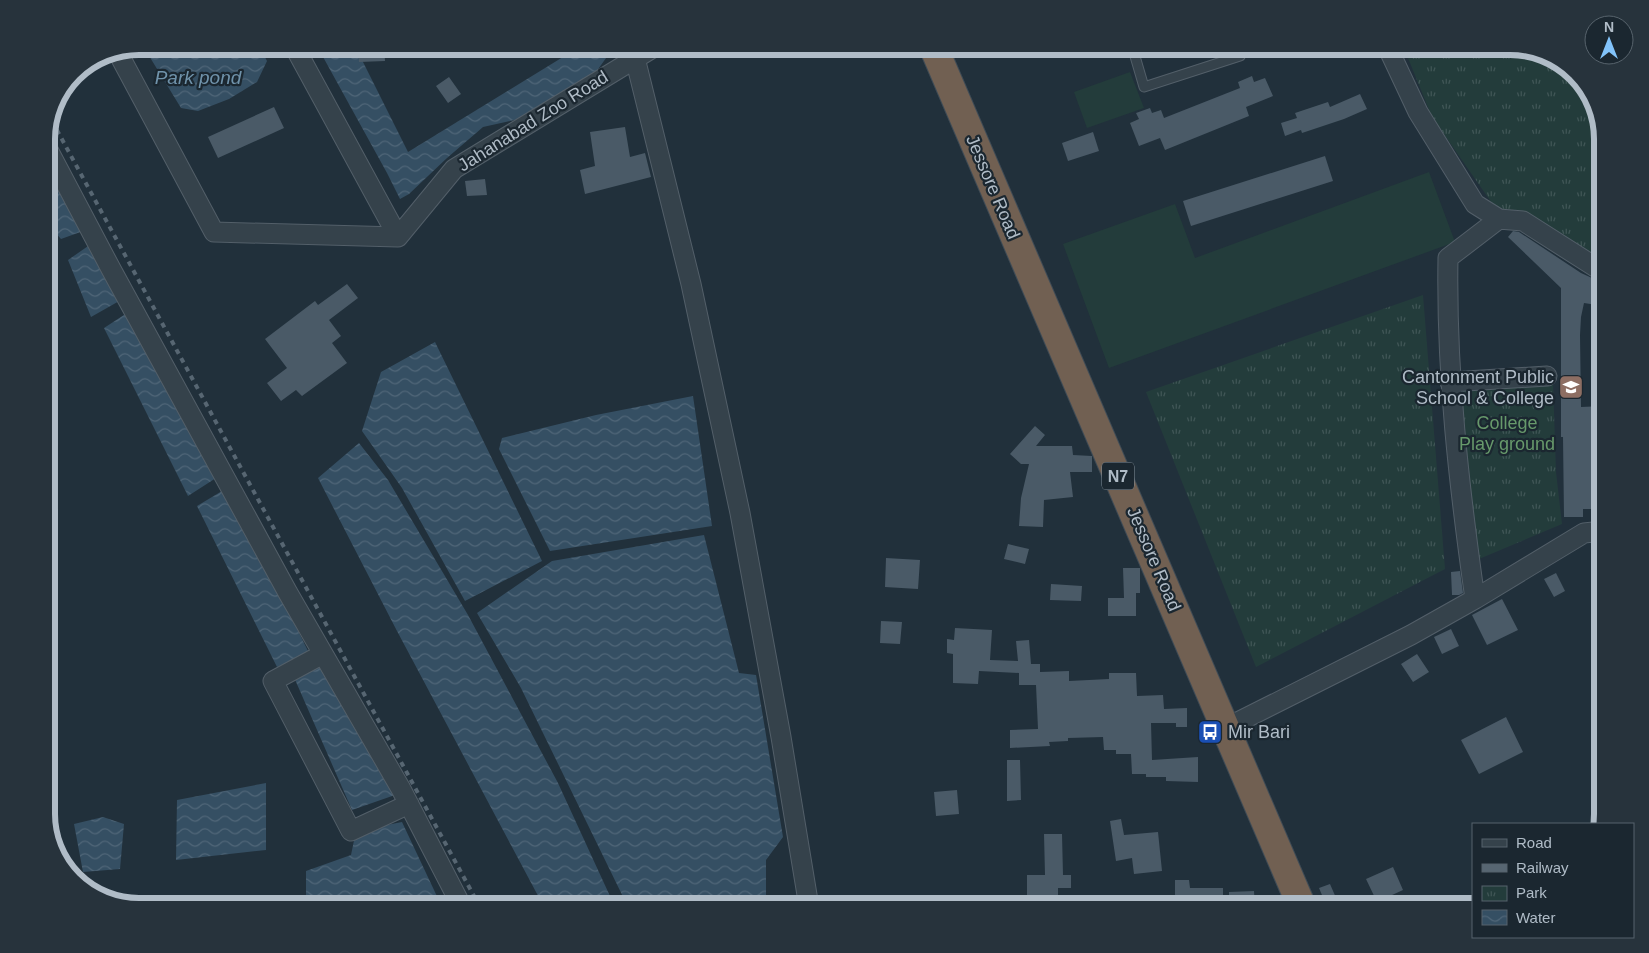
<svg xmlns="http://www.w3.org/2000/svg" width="1649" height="953" viewBox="0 0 1649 953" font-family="Helvetica,sans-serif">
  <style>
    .park { fill: url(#park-tufts) }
    .garden { fill: #233c3b }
    .water { fill: url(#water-waves) }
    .building { fill: #4a5a67 }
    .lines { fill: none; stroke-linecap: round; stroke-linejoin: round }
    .lane-casing { stroke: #535f69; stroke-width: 11 }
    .street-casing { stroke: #535f69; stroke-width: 21 }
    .highway-casing { stroke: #404c56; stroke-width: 30 }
    .lane { stroke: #35424b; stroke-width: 9 }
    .street { stroke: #35424b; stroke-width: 19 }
    .highway { stroke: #716052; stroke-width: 28 }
    .rail { stroke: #576672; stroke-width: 4; stroke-dasharray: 5 5; stroke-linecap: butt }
    .labels { text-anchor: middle; stroke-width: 4.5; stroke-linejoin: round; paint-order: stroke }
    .shield { fill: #1b2730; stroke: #838f9a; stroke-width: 1 }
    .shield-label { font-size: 16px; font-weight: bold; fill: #b0bcc7 }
    .street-label { font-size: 18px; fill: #b0bcc7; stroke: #1b2730 }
    .poi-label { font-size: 18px; fill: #b0bcc7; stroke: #1b2730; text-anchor: end }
    .park-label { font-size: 18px; fill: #67996b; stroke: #1b2730 }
    .water-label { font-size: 19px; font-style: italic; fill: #7093ab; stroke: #1b2730 }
    .rim { fill: none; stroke: #b0bcc7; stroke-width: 6 }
  </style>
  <defs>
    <pattern id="park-tufts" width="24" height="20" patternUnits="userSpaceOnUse" patternTransform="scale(1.25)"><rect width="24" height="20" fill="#233c3b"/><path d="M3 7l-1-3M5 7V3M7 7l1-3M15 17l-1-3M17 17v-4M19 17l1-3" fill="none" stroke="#405656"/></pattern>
    <pattern id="water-waves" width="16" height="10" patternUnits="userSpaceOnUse" patternTransform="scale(1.25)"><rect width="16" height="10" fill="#354f63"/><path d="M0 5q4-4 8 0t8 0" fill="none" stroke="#506678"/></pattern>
  </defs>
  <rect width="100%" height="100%" fill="#21303b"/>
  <path class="park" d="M 1512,47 L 1556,59 L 1587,88 L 1603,134 L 1603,264 L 1496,209 L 1432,117 L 1406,53 Z
    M 1423,295 L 1445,569 L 1256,667 L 1146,392 Z
    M 1553,383 L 1556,472 L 1562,524 L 1479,559 L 1456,386 Z"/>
  <path class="garden" d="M 1130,72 L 1144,108 L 1087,128 L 1074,92 Z
    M 1429,172 L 1455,242 L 1109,368 L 1063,244 L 1175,204 L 1195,258 Z"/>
  <path class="water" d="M 143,46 L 259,46 L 267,61 L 257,82 L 229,99 L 198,111 L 181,108 Z
    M 317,46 L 355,46 L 408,152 L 576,49 L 574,46 L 614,47 L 596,72 L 523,118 L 483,127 L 447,158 L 409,194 L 400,199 L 387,173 Z
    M 46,159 L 86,230 L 61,239 L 46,222 Z
    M 91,244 L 121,300 L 91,317 L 68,260 Z
    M 130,311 L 216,478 L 188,496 L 104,328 Z
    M 435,342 L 542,561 L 465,601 L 402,488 L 362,431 L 381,372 Z
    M 693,396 L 712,526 L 550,551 L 499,449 L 502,438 L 596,415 Z
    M 359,443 L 388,480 L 468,615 L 558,783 L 615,907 L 544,907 L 397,631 L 318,478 Z
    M 227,488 L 309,653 L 277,667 L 197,506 Z
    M 704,535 L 739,673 L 756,675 L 783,837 L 766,860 L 766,907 L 628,907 L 521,688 L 477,613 L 552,561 Z
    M 325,662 L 395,795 L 352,810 L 293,675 Z
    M 266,783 L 266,850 L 176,860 L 177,800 Z
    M 103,817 L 124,824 L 120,869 L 83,872 L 74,824 Z
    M 402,822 L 442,907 L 306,907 L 306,871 L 351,855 L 356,831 Z"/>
  <path class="building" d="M 358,46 L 384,46 L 385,61 L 359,62 Z
    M 1252,76 L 1254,82 L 1265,78 L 1273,96 L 1246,107 L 1249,116 L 1165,150 L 1160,138 L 1139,146 L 1130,123 L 1139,119 L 1136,113 L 1150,108 L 1152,113 L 1161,110 L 1164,118 L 1240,88 L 1238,82 Z
    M 449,77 L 461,94 L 448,103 L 436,86 Z
    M 1360,94 L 1367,109 L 1344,119 L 1302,133 L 1301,130 L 1285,136 L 1281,123 L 1297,118 L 1295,113 L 1328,102 L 1330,107 Z
    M 274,107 L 284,128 L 218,158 L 208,137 Z
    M 625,127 L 630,157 L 645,153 L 651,177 L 585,194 L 580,170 L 595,166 L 590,132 Z
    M 1093,132 L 1099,151 L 1068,161 L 1062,143 Z
    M 1325,156 L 1333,181 L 1191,226 L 1183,201 Z
    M 485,179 L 487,195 L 467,196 L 465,181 Z
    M 1513,231 L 1519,232 L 1581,273 L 1603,283 L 1603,306 L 1584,303 L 1581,317 L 1580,335 L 1581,407 L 1603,406 L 1603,509 L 1583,509 L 1583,517 L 1564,517 L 1563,437 L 1561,437 L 1561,288 L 1508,237 Z
    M 347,284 L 358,298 L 329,320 L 341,336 L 332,343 L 347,363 L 302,396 L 296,390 L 281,401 L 267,383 L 287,368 L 265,339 L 315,301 L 318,305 Z
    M 1035,426 L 1045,435 L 1036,446 L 1072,446 L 1073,455 L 1092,456 L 1092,472 L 1070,472 L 1073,497 L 1044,500 L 1043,527 L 1019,526 L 1021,498 L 1029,464 L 1021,464 L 1010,454 Z
    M 1008,544 L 1029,549 L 1025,564 L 1004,559 Z
    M 886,558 L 920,560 L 918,589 L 885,587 Z
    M 1123,568 L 1140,568 L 1140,593 L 1136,593 L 1136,616 L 1108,616 L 1108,598 L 1124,598 Z
    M 1460,571 L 1463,593 L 1459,595 L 1452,595 L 1451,572 Z
    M 1556,573 L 1565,591 L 1554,597 L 1544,579 Z
    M 1051,584 L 1082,586 L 1081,601 L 1050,600 Z
    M 1502,599 L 1518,630 L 1487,645 L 1472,615 Z
    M 881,621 L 902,622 L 900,644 L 880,643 Z
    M 955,628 L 992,630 L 990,660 L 1018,661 L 1016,641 L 1029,640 L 1031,664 L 1040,664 L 1040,672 L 1069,671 L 1069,681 L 1109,679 L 1109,673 L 1136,673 L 1137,696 L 1163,695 L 1164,709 L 1187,708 L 1187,727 L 1176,727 L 1176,723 L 1151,723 L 1152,760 L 1198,757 L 1198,782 L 1166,781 L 1166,777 L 1146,777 L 1146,774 L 1132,774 L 1131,754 L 1116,754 L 1116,750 L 1104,750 L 1103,737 L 1068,738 L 1068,741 L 1049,742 L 1050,746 L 1010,748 L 1010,730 L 1038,729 L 1036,685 L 1019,685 L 1019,673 L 979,671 L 978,684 L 953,683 L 953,654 L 947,653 L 947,639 L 954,640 Z
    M 1451,629 L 1459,646 L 1442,654 L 1434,637 Z
    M 1417,654 L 1429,672 L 1413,682 L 1401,664 Z
    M 1506,717 L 1523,752 L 1479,774 L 1461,740 Z
    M 1007,760 L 1020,760 L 1021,800 L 1007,801 Z
    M 957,790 L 959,814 L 936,816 L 934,792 Z
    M 1121,819 L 1124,835 L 1158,832 L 1162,871 L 1134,874 L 1132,858 L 1116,861 L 1110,821 Z
    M 1044,834 L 1062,834 L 1063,875 L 1071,875 L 1071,888 L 1058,888 L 1058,907 L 979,907 L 979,896 L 1027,895 L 1027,875 L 1045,875 Z
    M 1393,867 L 1403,890 L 1377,902 L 1366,879 Z
    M 1175,880 L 1189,880 L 1190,888 L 1223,888 L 1223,902 L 1202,903 L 1202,907 L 1175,907 Z
    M 1330,884 L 1340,907 L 1327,907 L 1319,888 Z
    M 1254,891 L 1255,907 L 1229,907 L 1229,892 Z"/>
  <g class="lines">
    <defs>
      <path id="lane" d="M 1132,46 L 1144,87 L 1240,56 L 1239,46"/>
      <path id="street" d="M 294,46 L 398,237
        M 627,46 L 635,58 L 691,284 L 740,513 L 781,737 L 809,907
        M 1387,46 L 1418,112 L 1475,204 L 1499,219 L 1523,221 L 1603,272
        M 117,51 L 214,232 L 398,237 L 454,169 L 656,46
        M 46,146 L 111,269 L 288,593 L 401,789 L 462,907
        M 1450,382 L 1547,376
        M 1475,599 C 1459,486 1446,373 1448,258 L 1499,219
        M 323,654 L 273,681 L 351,831 L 409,804
        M 1226,728 L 1411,635 L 1475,599 L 1584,533 L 1603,531"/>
      <path id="highway" d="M 933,46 L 1302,907"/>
    </defs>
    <use href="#lane" class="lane-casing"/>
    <use href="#street" class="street-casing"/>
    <use href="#highway" class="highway-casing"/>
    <use href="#lane" class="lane"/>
    <use href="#street" class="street"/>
    <use href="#highway" class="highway"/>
    <path class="rail" d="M 52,121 L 480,907"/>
  </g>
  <defs>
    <symbol id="university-square" viewBox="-11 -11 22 22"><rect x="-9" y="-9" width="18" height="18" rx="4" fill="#8d6e63" stroke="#1b2730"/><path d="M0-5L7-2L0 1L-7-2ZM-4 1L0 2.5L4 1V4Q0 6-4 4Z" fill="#fff"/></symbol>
    <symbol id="bus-square" viewBox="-11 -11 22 22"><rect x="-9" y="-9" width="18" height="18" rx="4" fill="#1a4fb4" stroke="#1b2730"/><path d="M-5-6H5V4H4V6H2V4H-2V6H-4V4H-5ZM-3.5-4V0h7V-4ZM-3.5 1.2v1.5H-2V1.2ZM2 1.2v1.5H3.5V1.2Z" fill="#fff"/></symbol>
  </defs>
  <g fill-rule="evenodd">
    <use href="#university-square" x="1557" y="373" width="28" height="28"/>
    <use href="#bus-square" x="1196" y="718" width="28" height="28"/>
  </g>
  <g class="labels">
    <rect class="shield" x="1102" y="462.5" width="32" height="27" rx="4"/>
    <g class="shield-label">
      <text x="1118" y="482">N7</text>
    </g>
    <g class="street-label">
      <text transform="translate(533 121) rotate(-32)" y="6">Jahanabad Zoo Road</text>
      <text transform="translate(993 187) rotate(67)" y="6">Jessore Road</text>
      <text transform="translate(1154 559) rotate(67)" y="6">Jessore Road</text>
    </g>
    <g class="poi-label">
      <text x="1554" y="383">Cantonment Public<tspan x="1554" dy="21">School &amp; College</tspan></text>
      <text x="1228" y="738" text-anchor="start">Mir Bari</text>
    </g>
    <g class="park-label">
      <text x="1507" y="429">College<tspan x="1507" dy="21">Play ground</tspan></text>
    </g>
    <g class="water-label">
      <text x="198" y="84">Park pond</text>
    </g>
  </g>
  <path d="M0 0H1649V953H0ZM139 55H1510A84 84 0 0 1 1594 139V814A84 84 0 0 1 1510 898H139A84 84 0 0 1 55 814V139A84 84 0 0 1 139 55Z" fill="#27333c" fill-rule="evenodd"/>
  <path class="rim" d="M139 55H1510A84 84 0 0 1 1594 139V814A84 84 0 0 1 1510 898H139A84 84 0 0 1 55 814V139A84 84 0 0 1 139 55Z"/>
  <rect x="1472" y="823" width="162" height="115" fill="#1b2730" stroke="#57636c"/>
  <rect x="1482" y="839" width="25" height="8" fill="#35424b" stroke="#57636c"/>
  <text x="1516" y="848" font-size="15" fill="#b0bcc7">Road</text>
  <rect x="1482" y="864" width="25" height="8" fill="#576672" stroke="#57636c"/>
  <text x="1516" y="873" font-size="15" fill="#b0bcc7">Railway</text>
  <rect x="1482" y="886" width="25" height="15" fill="url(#park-tufts)" stroke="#57636c"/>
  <text x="1516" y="898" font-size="15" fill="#b0bcc7">Park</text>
  <rect x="1482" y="910" width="25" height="15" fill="url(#water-waves)" stroke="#57636c"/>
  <text x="1516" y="923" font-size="15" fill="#b0bcc7">Water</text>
  <g transform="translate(1609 40)"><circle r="24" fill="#1b2730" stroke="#57636c"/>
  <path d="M0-4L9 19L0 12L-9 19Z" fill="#82c3fa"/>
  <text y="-8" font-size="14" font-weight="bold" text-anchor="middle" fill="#b0bcc7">N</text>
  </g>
</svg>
